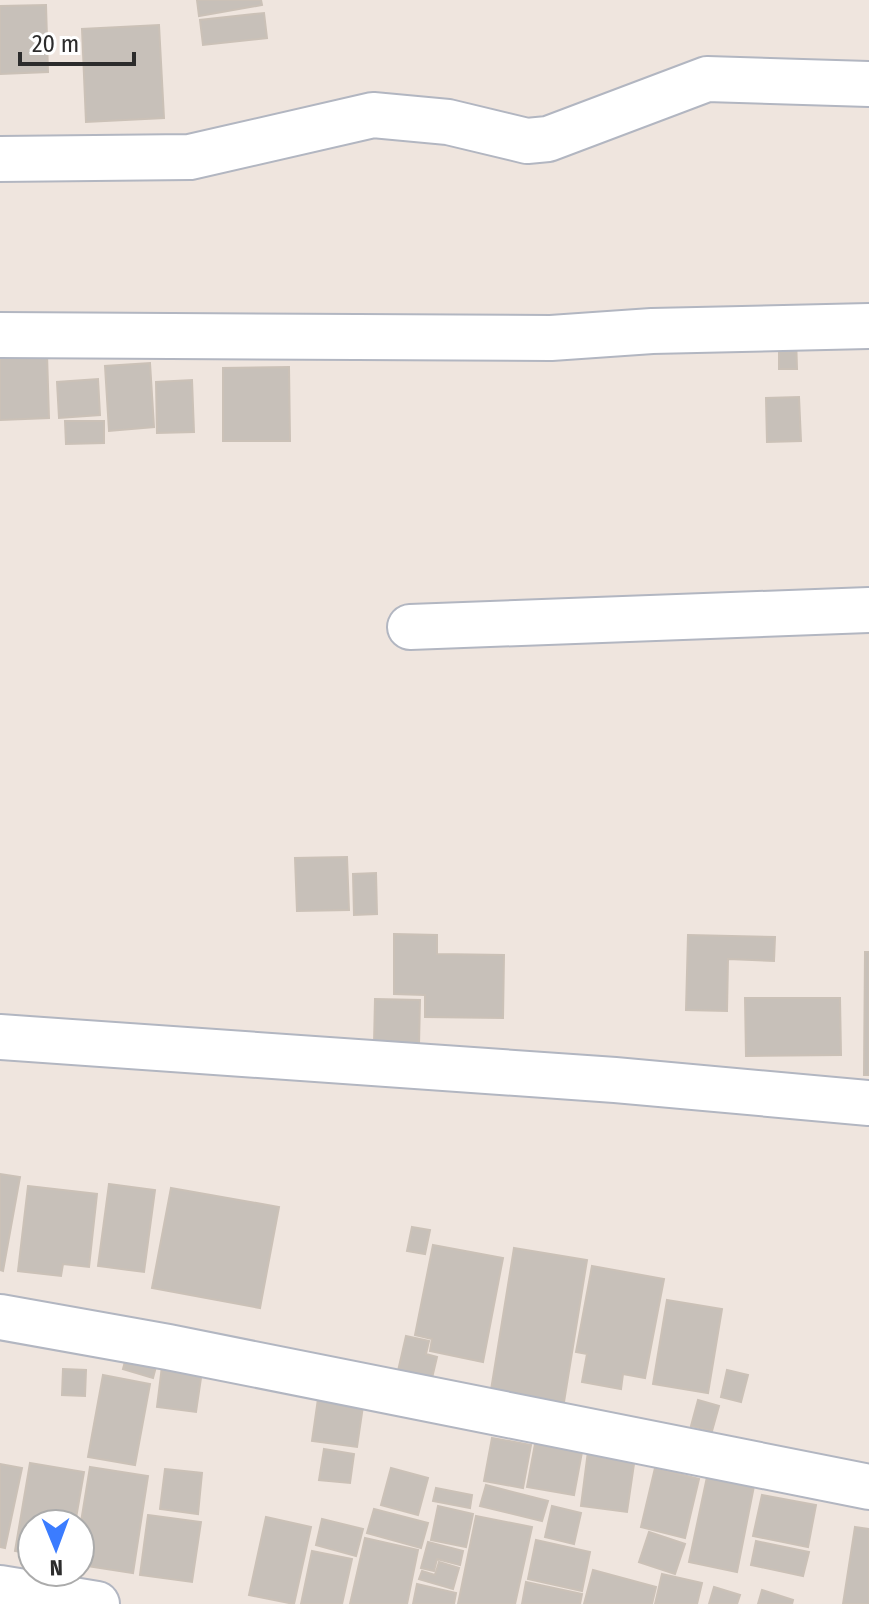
<svg xmlns="http://www.w3.org/2000/svg" width="869" height="1604" viewBox="0 0 869 1604" font-family="'Fira Sans Condensed',sans-serif">
  <style>
    .building { fill: #c7c0b9; stroke: #cbc1b7; stroke-width: 2 }
    .lines { fill: none; stroke-linecap: round; stroke-linejoin: round }
    .minor-casing { stroke: #b2b6c1; stroke-width: 48 }
    .minor { stroke: #fff; stroke-width: 44 }
  </style>
  <rect width="100%" height="100%" fill="#efe5de"/>
  <path class="building" d="M 197,0 L 261,0 L 262,5 L 199,16 Z
    M 46,5 L 48,72 L 0,74 L 0,6 Z
    M 264,13 L 267,38 L 203,45 L 200,20 Z
    M 159,25 L 164,118 L 86,122 L 82,29 Z
    M 779,336 L 796,337 L 797,369 L 779,369 Z
    M 47,354 L 49,418 L 0,420 L 0,356 Z
    M 150,363 L 154,427 L 109,431 L 105,366 Z
    M 289,367 L 290,441 L 223,441 L 223,368 Z
    M 98,379 L 100,415 L 59,418 L 57,382 Z
    M 192,380 L 194,432 L 157,433 L 156,382 Z
    M 799,397 L 801,441 L 767,442 L 766,398 Z
    M 65,421 L 104,421 L 104,443 L 66,444 Z
    M 347,857 L 349,910 L 297,911 L 295,858 Z
    M 376,873 L 377,914 L 354,915 L 353,874 Z
    M 394,934 L 437,935 L 437,954 L 504,955 L 503,1018 L 425,1017 L 425,995 L 394,994 Z
    M 688,935 L 775,937 L 774,961 L 728,959 L 727,1011 L 686,1010 Z
    M 865,952 L 869,952 L 869,1075 L 864,1075 Z
    M 745,998 L 840,998 L 841,1055 L 746,1056 Z
    M 375,999 L 420,1000 L 419,1045 L 374,1044 Z
    M 0,1174 L 20,1177 L 3,1271 L 0,1270 Z
    M 109,1184 L 155,1190 L 144,1272 L 98,1266 Z
    M 28,1186 L 97,1194 L 89,1267 L 63,1264 L 61,1276 L 18,1271 Z
    M 171,1188 L 279,1207 L 260,1308 L 152,1288 Z
    M 412,1227 L 430,1230 L 425,1254 L 407,1251 Z
    M 433,1245 L 503,1258 L 483,1362 L 430,1351 L 432,1339 L 415,1335 Z
    M 514,1248 L 587,1260 L 564,1402 L 491,1390 Z
    M 592,1266 L 664,1279 L 645,1378 L 623,1374 L 621,1389 L 582,1382 L 587,1354 L 576,1352 Z
    M 667,1300 L 722,1309 L 708,1393 L 653,1384 Z
    M 406,1336 L 429,1341 L 426,1354 L 437,1357 L 432,1378 L 398,1371 Z
    M 128,1350 L 158,1359 L 153,1378 L 123,1369 Z
    M 162,1366 L 202,1371 L 196,1412 L 157,1407 Z
    M 63,1369 L 86,1370 L 85,1396 L 62,1395 Z
    M 727,1370 L 748,1375 L 741,1402 L 721,1397 Z
    M 103,1375 L 150,1384 L 135,1465 L 88,1457 Z
    M 318,1399 L 363,1406 L 357,1447 L 312,1441 Z
    M 698,1400 L 719,1406 L 712,1431 L 691,1426 Z
    M 492,1438 L 531,1445 L 523,1488 L 484,1481 Z
    M 535,1444 L 582,1452 L 574,1495 L 527,1487 Z
    M 324,1449 L 354,1454 L 350,1483 L 319,1480 Z
    M 588,1451 L 635,1457 L 627,1512 L 581,1506 Z
    M 30,1463 L 84,1472 L 75,1524 L 32,1524 L 32,1554 L 15,1551 Z
    M 0,1464 L 22,1468 L 5,1548 L 0,1547 Z
    M 90,1467 L 148,1476 L 133,1573 L 80,1565 L 80,1528 Z
    M 391,1468 L 428,1478 L 418,1515 L 381,1505 Z
    M 655,1468 L 699,1479 L 685,1538 L 641,1527 Z
    M 165,1469 L 202,1473 L 198,1514 L 160,1509 Z
    M 707,1477 L 754,1486 L 737,1572 L 689,1562 Z
    M 486,1485 L 548,1501 L 542,1521 L 480,1506 Z
    M 436,1488 L 472,1495 L 470,1508 L 433,1501 Z
    M 762,1495 L 816,1505 L 808,1547 L 753,1536 Z
    M 438,1506 L 473,1514 L 466,1547 L 431,1540 Z
    M 552,1506 L 581,1513 L 574,1544 L 545,1537 Z
    M 374,1509 L 428,1523 L 421,1548 L 367,1533 Z
    M 148,1515 L 201,1522 L 192,1582 L 140,1575 Z
    M 476,1516 L 532,1527 L 515,1604 L 458,1604 Z
    M 266,1517 L 311,1527 L 294,1604 L 249,1595 Z
    M 322,1519 L 363,1529 L 356,1556 L 316,1545 Z
    M 855,1527 L 869,1529 L 869,1604 L 843,1604 Z
    M 649,1532 L 685,1544 L 675,1574 L 639,1562 Z
    M 365,1538 L 418,1550 L 407,1604 L 350,1604 Z
    M 536,1540 L 590,1552 L 582,1591 L 528,1579 Z
    M 756,1541 L 809,1552 L 803,1576 L 751,1565 Z
    M 428,1542 L 463,1551 L 460,1565 L 437,1559 L 434,1571 L 421,1568 Z
    M 312,1551 L 352,1559 L 342,1604 L 301,1604 Z
    M 439,1562 L 459,1568 L 453,1589 L 419,1579 L 422,1571 L 435,1575 Z
    M 593,1570 L 656,1587 L 652,1604 L 584,1604 Z
    M 662,1574 L 702,1583 L 697,1604 L 655,1604 Z
    M 526,1582 L 582,1594 L 580,1604 L 522,1604 Z
    M 417,1584 L 456,1593 L 454,1604 L 413,1604 Z
    M 714,1587 L 740,1595 L 737,1604 L 709,1604 Z
    M 762,1590 L 793,1600 L 792,1604 L 758,1604 Z"/>
  <g class="lines">
    <defs>
      <path id="minor" d="M 0,159 L 190,157 L 373,115 L 448,122 L 527,141 L 548,139 L 707,79 L 869,84
        M 0,335 L 551,338 L 652,331 L 869,326
        M 410,627 L 869,610
        M 0,1037 L 615,1080 L 869,1103
        M 0,1317 L 168,1347 L 869,1487
        M 0,1588 L 97,1604"/>
    </defs>
    <use href="#minor" class="minor-casing"/>
    <use href="#minor" class="minor"/>
  </g>
  <g transform="translate(56 1548) rotate(179)"><circle r="38" fill="#ffffff" stroke="#ababab" stroke-width="2"/>
  <path d="M0-6L14 30L0 20L-14 30Z" fill="#3b7cff"/>
  <text y="-12" font-size="22" font-weight="bold" text-anchor="middle" fill="#2c2c2c">N</text>
  </g>
  <path d="M20 52v12h114v-12" fill="none" stroke="#2c2c2c" stroke-width="4"/>
  <text x="32" y="52" font-size="24" fill="#2c2c2c" stroke="#ffffff" stroke-width="6" paint-order="stroke">20 m</text>
</svg>
